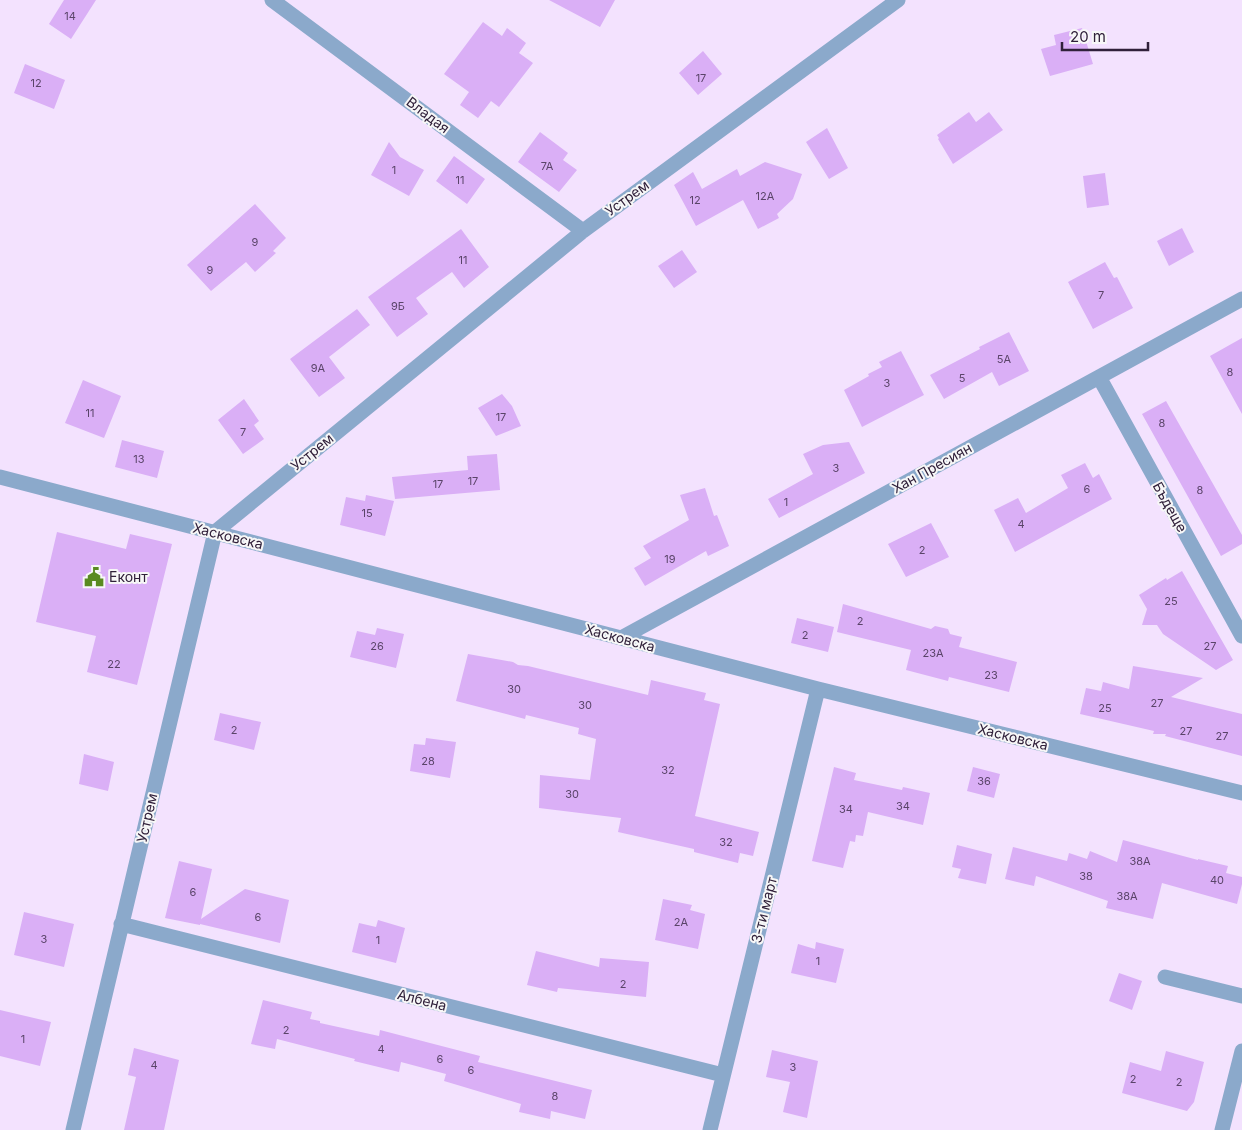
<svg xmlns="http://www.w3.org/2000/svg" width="1242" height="1130" viewBox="0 0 1242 1130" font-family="Inter,sans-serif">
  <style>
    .building { fill: #daaff6 }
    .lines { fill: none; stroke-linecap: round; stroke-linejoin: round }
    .minor { stroke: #8ba9cb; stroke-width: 15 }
    .labels { text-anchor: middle; stroke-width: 4; stroke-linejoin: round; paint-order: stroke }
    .number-label { font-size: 11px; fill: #5a4469 }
    .street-label { font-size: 14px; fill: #30203a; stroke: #f7f7f7 }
    .poi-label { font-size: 14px; fill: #30203a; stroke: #f7f7f7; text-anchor: start }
  </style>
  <rect width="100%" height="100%" fill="#f3e2fe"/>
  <path class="building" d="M 64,0 L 96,0 L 71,39 L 49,24 Z
    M 549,0 L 615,0 L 600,27 Z
    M 483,22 L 502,36 L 507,28 L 526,43 L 519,53 L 533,63 L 499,107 L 491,101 L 478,118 L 460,105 L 469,92 L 444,74 Z
    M 1082,28 L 1093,64 L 1050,76 L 1041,49 L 1056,45 L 1054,35 Z
    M 703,51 L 722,74 L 698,95 L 679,73 Z
    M 25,64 L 65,80 L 54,109 L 14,93 Z
    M 969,112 L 976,122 L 989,112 L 1003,130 L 953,164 L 938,139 L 939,138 L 937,135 Z
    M 827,128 L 848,168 L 829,179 L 806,142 Z
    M 540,132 L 568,153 L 563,160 L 577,170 L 559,192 L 518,162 Z
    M 389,142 L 400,157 L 424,170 L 409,196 L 371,175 Z
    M 454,156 L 485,179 L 467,204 L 436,181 Z
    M 765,162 L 802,174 L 793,199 L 777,214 L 779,218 L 758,229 L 743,200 L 696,226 L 674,185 L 693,172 L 702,189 L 737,169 L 740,176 Z
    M 1105,173 L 1109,205 L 1087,208 L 1083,176 Z
    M 255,204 L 286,238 L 273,251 L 276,253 L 255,272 L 246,262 L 211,291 L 187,265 Z
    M 1182,228 L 1194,252 L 1169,266 L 1157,241 Z
    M 461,229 L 489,267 L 464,288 L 452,272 L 416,298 L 428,314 L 397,337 L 368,297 Z
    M 682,250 L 697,272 L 674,288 L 658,266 Z
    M 1105,262 L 1114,278 L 1117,277 L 1133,308 L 1093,329 L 1068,282 Z
    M 357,309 L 370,325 L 329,357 L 345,378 L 319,397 L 290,359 Z
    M 1009,332 L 1029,371 L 999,386 L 992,372 L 944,399 L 930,375 L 980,349 L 979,347 Z
    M 1242,338 L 1242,414 L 1210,356 Z
    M 901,351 L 924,395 L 862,427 L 844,390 L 869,376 L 868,374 L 882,367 L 879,362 Z
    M 83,380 L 121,396 L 104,438 L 65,423 Z
    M 502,394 L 512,406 L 521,426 L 496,436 L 478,408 Z
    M 244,399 L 259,421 L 254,425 L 264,439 L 243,454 L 218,420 Z
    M 1166,401 L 1242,535 L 1242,544 L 1221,556 L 1142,414 Z
    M 122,440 L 164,451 L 157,478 L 115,467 Z
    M 849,442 L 865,473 L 779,518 L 768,499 L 813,474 L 803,454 L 823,445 Z
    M 497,454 L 500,490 L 395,499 L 392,477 L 468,470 L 467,456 Z
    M 1085,463 L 1093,478 L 1099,474 L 1112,499 L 1015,552 L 994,510 L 1018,498 L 1026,513 L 1068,488 L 1061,475 Z
    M 705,488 L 714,516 L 717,515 L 729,546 L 708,556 L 706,551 L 645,586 L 634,568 L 651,558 L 643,546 L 689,520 L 680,495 Z
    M 366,495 L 394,501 L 385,536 L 340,525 L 346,497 L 365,501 Z
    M 931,523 L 949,557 L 906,577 L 888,544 Z
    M 57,532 L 126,549 L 130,534 L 172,544 L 137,685 L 87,672 L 96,636 L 36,622 Z
    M 1182,571 L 1233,660 L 1216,670 L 1163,634 L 1157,625 L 1142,625 L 1147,609 L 1139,595 L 1166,578 L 1167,580 Z
    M 843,604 L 931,629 L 935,626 L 948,629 L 950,634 L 962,637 L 959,647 L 1017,662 L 1009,692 L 949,677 L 948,681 L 906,670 L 911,650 L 837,632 Z
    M 797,618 L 834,627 L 828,652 L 791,643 Z
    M 377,628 L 404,634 L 396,668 L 350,657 L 357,631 L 375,635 Z
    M 468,654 L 513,662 L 518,665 L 528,666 L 648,695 L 651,680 L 706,693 L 704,700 L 720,704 L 695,816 L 759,832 L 753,856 L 740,853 L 738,863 L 694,852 L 694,849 L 618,832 L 621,818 L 539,808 L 540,775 L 590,780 L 596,739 L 578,734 L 579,728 L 526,715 L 525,719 L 456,701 Z
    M 1133,666 L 1203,678 L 1171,697 L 1242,714 L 1242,756 L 1165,736 L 1166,734 L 1153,734 L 1154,731 L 1080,714 L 1086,688 L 1101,691 L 1103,682 L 1129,689 Z
    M 220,713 L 261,722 L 254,750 L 214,740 Z
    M 426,738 L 456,742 L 450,778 L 410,771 L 414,744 L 425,745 Z
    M 84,754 L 114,762 L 108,791 L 79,784 Z
    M 834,767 L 856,773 L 854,780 L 902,790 L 903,787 L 930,793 L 923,825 L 868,812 L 863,836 L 856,835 L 855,842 L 850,841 L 843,868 L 812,861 Z
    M 973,767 L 1000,774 L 994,798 L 967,791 Z
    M 1123,840 L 1198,860 L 1198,859 L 1228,866 L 1226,873 L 1242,877 L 1242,884 L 1237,904 L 1162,883 L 1153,919 L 1106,908 L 1108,901 L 1036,876 L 1034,886 L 1005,879 L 1013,847 L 1067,861 L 1069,853 L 1087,859 L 1090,851 L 1117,862 Z
    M 957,845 L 992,854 L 986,884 L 958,878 L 961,869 L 952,867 Z
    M 179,861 L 212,869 L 201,919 L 245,889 L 289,900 L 280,943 L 200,924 L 200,925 L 165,918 Z
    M 663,899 L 692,905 L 690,910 L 705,914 L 698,949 L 655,940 Z
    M 24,912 L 74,924 L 64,967 L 14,955 Z
    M 378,920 L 405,928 L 396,963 L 352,952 L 359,923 L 376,927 Z
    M 816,942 L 844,949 L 836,983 L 791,973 L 798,944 L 815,949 Z
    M 536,951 L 599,967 L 600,958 L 649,962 L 646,997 L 558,988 L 557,992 L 527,985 Z
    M 1119,973 L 1142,981 L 1132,1010 L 1109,1001 Z
    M 263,1000 L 312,1012 L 310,1019 L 320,1021 L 320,1023 L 379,1036 L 380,1030 L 480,1056 L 478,1062 L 592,1090 L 585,1119 L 551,1111 L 550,1119 L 519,1112 L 521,1104 L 444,1081 L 446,1074 L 401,1062 L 399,1072 L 354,1061 L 355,1059 L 277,1039 L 275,1049 L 251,1044 Z
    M 0,1010 L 51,1022 L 40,1066 L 0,1056 Z
    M 134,1048 L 179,1060 L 164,1130 L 124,1130 L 136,1077 L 128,1075 Z
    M 772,1050 L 818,1061 L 807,1118 L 783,1112 L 790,1082 L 766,1077 Z
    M 1166,1051 L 1204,1062 L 1194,1102 L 1187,1111 L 1122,1093 L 1130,1062 L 1161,1071 Z"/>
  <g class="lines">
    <path class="minor" d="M 272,0 L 583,231
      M 1099,377 L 1242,636
      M 0,477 L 818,689 L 1242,793
      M 621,638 L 1242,299
      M 121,924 L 723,1075
      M 1165,977 L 1242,996
      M 73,1130 L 215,532 L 583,231 L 898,0
      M 710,1130 L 818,689
      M 1222,1130 L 1242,1051"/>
  </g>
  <defs>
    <symbol id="civic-bare" viewBox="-9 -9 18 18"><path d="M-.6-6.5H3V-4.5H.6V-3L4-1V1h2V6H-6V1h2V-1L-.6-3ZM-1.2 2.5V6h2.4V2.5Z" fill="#598a20" stroke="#f7f7f7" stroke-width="2.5" paint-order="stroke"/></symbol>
  </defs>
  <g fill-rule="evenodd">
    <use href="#civic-bare" x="80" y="563" width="28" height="28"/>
  </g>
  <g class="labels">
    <g class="number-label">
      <text x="70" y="20">14</text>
      <text x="701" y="82">17</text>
      <text x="36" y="87">12</text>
      <text x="547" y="170">7А</text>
      <text x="394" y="174">1</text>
      <text x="460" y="184">11</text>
      <text x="765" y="200">12А</text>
      <text x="695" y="204">12</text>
      <text x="255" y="246">9</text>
      <text x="463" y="264">11</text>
      <text x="210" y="274">9</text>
      <text x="1101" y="299">7</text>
      <text x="398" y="310">9Б</text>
      <text x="1004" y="363">5А</text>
      <text x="318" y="372">9А</text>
      <text x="1230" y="376">8</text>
      <text x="962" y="382">5</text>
      <text x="887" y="387">3</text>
      <text x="90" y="417">11</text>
      <text x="501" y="421">17</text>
      <text x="1162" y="427">8</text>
      <text x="243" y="436">7</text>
      <text x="139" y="463">13</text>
      <text x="836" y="472">3</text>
      <text x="473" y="485">17</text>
      <text x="438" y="488">17</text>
      <text x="1087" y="493">6</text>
      <text x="1200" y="494">8</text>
      <text x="786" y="506">1</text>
      <text x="367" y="517">15</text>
      <text x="1021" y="528">4</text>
      <text x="922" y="554">2</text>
      <text x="670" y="563">19</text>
      <text x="1171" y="605">25</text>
      <text x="860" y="625">2</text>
      <text x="805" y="639">2</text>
      <text x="377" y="650">26</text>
      <text x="1210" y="650">27</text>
      <text x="933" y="657">23А</text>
      <text x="114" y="668">22</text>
      <text x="991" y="679">23</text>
      <text x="514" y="693">30</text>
      <text x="1157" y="707">27</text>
      <text x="585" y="709">30</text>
      <text x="1105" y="712">25</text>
      <text x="234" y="734">2</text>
      <text x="1186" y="735">27</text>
      <text x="1222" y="740">27</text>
      <text x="428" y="765">28</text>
      <text x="668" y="774">32</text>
      <text x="984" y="785">36</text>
      <text x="572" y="798">30</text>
      <text x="903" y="810">34</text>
      <text x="846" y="813">34</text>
      <text x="726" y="846">32</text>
      <text x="1140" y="865">38А</text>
      <text x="1086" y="880">38</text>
      <text x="1217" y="884">40</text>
      <text x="193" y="896">6</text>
      <text x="1127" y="900">38А</text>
      <text x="258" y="921">6</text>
      <text x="681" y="926">2А</text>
      <text x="44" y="943">3</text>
      <text x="378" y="944">1</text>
      <text x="818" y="965">1</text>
      <text x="623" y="988">2</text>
      <text x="286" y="1034">2</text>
      <text x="23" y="1043">1</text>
      <text x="381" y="1053">4</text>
      <text x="440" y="1063">6</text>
      <text x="154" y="1069">4</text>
      <text x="793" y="1071">3</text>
      <text x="471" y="1074">6</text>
      <text x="1133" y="1083">2</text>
      <text x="1179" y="1086">2</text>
      <text x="555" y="1100">8</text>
    </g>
    <g class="street-label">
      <text transform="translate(428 115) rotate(37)" y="5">Владая</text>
      <text transform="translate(627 198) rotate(-36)" y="5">Устрем</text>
      <text transform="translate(312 452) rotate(-39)" y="5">Устрем</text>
      <text transform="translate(932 468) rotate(-29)" y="5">Хан Пресиян</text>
      <text transform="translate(1170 507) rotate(61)" y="5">Бъдеще</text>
      <text transform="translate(228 536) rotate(14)" y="5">Хасковска</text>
      <text transform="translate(620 638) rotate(15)" y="5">Хасковска</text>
      <text transform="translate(1013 737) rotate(14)" y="5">Хасковска</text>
      <text transform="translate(147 818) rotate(-77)" y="5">Устрем</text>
      <text transform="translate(764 910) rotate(-76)" y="5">3-ти март</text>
      <text transform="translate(422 1000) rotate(14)" y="5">Албена</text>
    </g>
    <g class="poi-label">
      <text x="109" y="582">Еконт</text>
    </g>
  </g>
  <path d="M1062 42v8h86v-8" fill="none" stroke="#30203a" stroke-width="2.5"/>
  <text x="1070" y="42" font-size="15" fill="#30203a" stroke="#f7f7f7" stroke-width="4" paint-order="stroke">20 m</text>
</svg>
